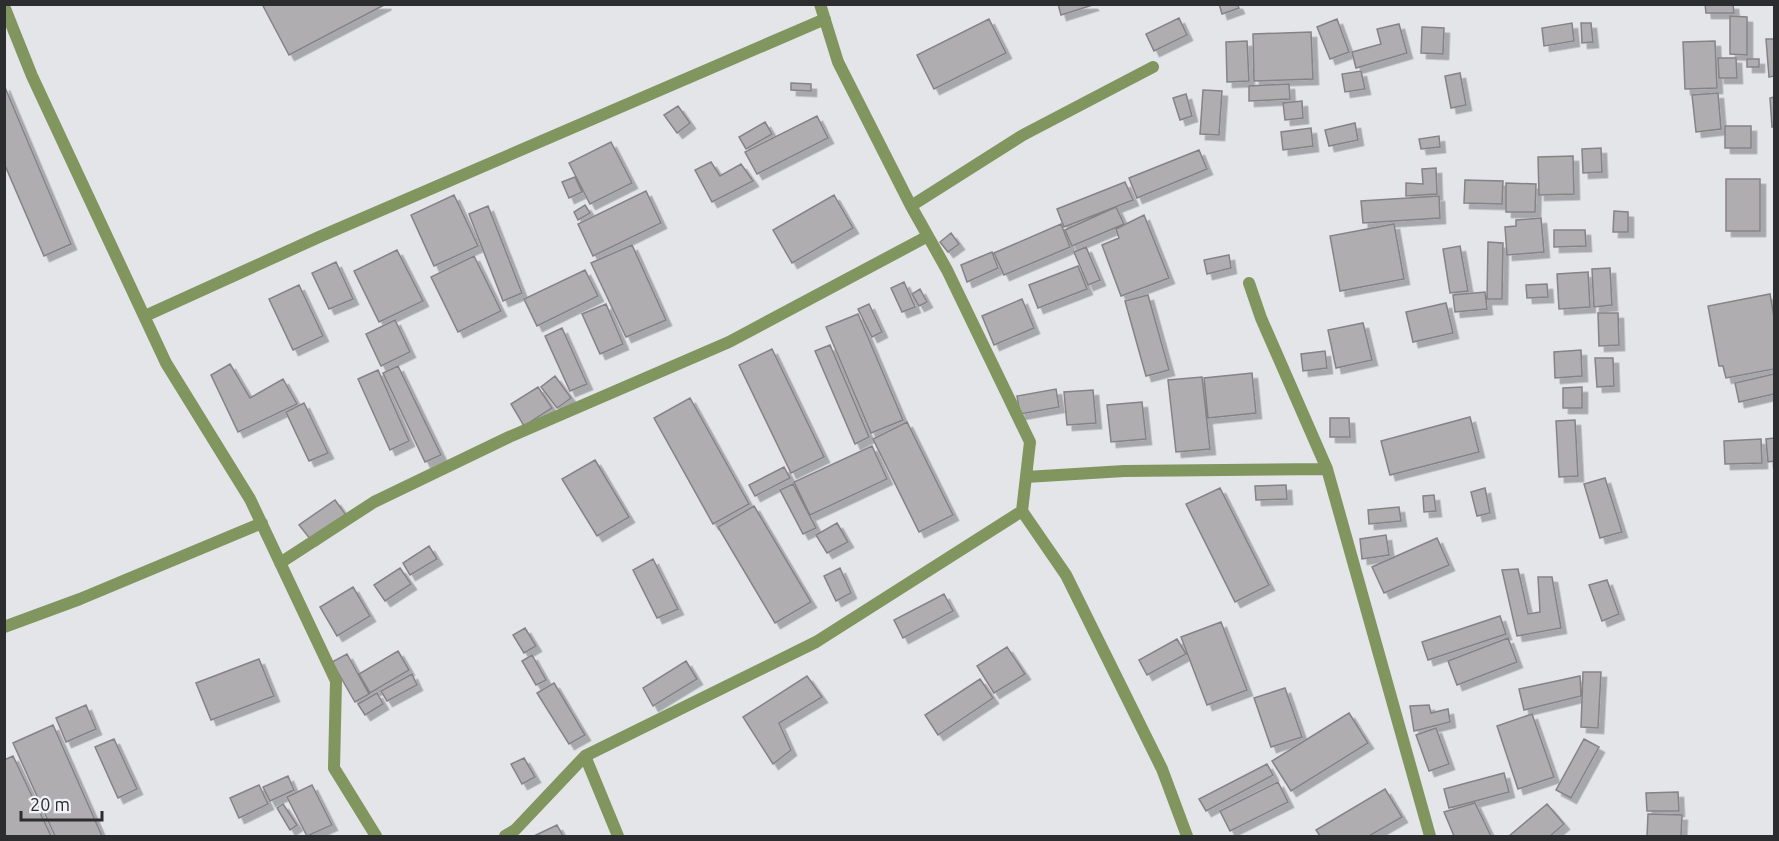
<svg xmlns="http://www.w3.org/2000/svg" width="1779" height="841" viewBox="0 0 1779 841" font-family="Ubuntu,sans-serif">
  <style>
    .building { fill: #b0adb0; stroke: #868386; stroke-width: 1.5; filter: url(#shadow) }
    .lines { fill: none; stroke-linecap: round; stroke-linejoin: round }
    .street { stroke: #81955f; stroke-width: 12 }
  </style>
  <defs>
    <filter id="shadow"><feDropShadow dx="5.5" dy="5.5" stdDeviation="0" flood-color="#0004"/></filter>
  </defs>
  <rect width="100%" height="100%" fill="#e4e5e9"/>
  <path class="building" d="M 262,4 L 386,4 L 289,55 Z
    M 1058,4 L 1092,4 L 1093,5 L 1061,15 Z
    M 1219,4 L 1237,4 L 1239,8 L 1222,14 Z
    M 1705,4 L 1733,4 L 1734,13 L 1706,13 Z
    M 1730,16 L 1747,17 L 1747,55 L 1730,54 Z
    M 1179,18 L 1187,35 L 1154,51 L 1146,34 Z
    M 989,19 L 1006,53 L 934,89 L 917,55 Z
    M 1337,19 L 1349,52 L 1330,59 L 1317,27 Z
    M 1572,23 L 1574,41 L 1544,46 L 1542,28 Z
    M 1581,23 L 1591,23 L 1593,42 L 1582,43 Z
    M 1399,24 L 1407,53 L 1356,68 L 1352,52 L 1381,44 L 1377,29 Z
    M 1422,27 L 1444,28 L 1443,54 L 1421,53 Z
    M 1311,32 L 1313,79 L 1254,81 L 1253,34 Z
    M 1766,39 L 1774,39 L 1774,76 L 1769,77 Z
    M 1247,41 L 1249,81 L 1227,82 L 1226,42 Z
    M 1715,41 L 1717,88 L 1685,89 L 1683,42 Z
    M 1718,58 L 1736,58 L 1737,78 L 1719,78 Z
    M 1747,59 L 1759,59 L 1759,67 L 1747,67 Z
    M 1361,71 L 1365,89 L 1345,92 L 1342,74 Z
    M 1460,73 L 1466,105 L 1451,108 L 1445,76 Z
    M 791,83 L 811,84 L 811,91 L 791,90 Z
    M 1289,84 L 1290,99 L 1249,101 L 1249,86 Z
    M 4,85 L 71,244 L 44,256 L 4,163 Z
    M 1203,90 L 1222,91 L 1219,135 L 1200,134 Z
    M 1718,93 L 1721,129 L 1696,132 L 1692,95 Z
    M 1186,94 L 1192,116 L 1180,120 L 1173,98 Z
    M 1774,97 L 1774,126 L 1772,127 L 1770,98 Z
    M 1302,101 L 1303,118 L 1285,120 L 1283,103 Z
    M 678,106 L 690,123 L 677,133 L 664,115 Z
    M 817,116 L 828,138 L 757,174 L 745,152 Z
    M 765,122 L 772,134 L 746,149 L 739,137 Z
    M 1355,123 L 1358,140 L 1329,146 L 1325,130 Z
    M 1725,126 L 1751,126 L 1751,148 L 1725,148 Z
    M 1311,128 L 1313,146 L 1283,150 L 1281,132 Z
    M 1439,136 L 1440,147 L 1421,149 L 1419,139 Z
    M 611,142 L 632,183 L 590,204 L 569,163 Z
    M 1601,148 L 1602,172 L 1583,173 L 1582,149 Z
    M 1199,150 L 1207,169 L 1137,198 L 1129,178 Z
    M 1573,156 L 1574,194 L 1539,195 L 1538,157 Z
    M 711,162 L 720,176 L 741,164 L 753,181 L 712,202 L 695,170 Z
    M 1436,168 L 1437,194 L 1406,196 L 1406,183 L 1423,184 L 1422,169 Z
    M 575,177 L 582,192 L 569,198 L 562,182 Z
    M 1726,179 L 1760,179 L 1760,231 L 1726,231 Z
    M 1465,180 L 1503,181 L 1502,204 L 1464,203 Z
    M 1125,182 L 1133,200 L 1064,227 L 1057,209 Z
    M 1506,183 L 1536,184 L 1535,212 L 1506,212 Z
    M 646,191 L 661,223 L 593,256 L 578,224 Z
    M 454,195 L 478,246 L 434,266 L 411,215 Z
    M 834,195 L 853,228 L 792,263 L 773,230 Z
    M 1439,196 L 1440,218 L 1363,223 L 1361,201 Z
    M 585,205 L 590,213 L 578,220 L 574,212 Z
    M 488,206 L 522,293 L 503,301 L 469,214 Z
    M 1116,207 L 1124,224 L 1072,246 L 1065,230 Z
    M 1614,211 L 1628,212 L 1628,232 L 1613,232 Z
    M 1144,215 L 1169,278 L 1121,296 L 1102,245 L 1119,238 L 1116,229 Z
    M 1541,218 L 1544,252 L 1507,255 L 1505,227 L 1516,226 L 1516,220 Z
    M 1061,224 L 1070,247 L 1004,275 L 994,253 Z
    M 1394,224 L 1404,279 L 1340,291 L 1330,236 Z
    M 1554,230 L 1585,230 L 1586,246 L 1554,247 Z
    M 951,233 L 959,244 L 948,252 L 940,242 Z
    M 1488,242 L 1503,243 L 1502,299 L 1487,299 Z
    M 632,245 L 666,320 L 626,337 L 591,263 Z
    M 1460,246 L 1468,291 L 1450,293 L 1443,249 Z
    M 1086,247 L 1100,280 L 1088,285 L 1074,252 Z
    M 397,250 L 423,301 L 379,322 L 354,271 Z
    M 992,252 L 998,268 L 967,282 L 961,265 Z
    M 1229,255 L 1231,268 L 1207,274 L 1204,260 Z
    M 474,256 L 501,311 L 458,332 L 431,277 Z
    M 336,262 L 353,299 L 329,309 L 312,273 Z
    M 1078,266 L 1087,289 L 1038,308 L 1029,285 Z
    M 1610,268 L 1612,305 L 1594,307 L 1592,269 Z
    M 585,270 L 598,296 L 537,326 L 524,299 Z
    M 1588,272 L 1590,307 L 1559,309 L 1557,274 Z
    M 904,282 L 915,307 L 902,312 L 891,288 Z
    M 1547,284 L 1548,297 L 1527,298 L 1526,285 Z
    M 299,285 L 323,336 L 293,350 L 269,299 Z
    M 920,289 L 927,302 L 919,306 L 912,294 Z
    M 1485,292 L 1487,309 L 1455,312 L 1453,295 Z
    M 1770,294 L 1774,317 L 1774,369 L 1726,378 L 1723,366 L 1719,366 L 1708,306 Z
    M 1148,295 L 1169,370 L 1146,376 L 1125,301 Z
    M 1022,299 L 1034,328 L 994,345 L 982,316 Z
    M 1446,303 L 1453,333 L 1413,342 L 1406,312 Z
    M 606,304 L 623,344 L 600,354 L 582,314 Z
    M 869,304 L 882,332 L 872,337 L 858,309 Z
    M 1598,313 L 1618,313 L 1619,345 L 1599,346 Z
    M 858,314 L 903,420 L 871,433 L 826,327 Z
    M 395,320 L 410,352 L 381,366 L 366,334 Z
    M 1363,323 L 1372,360 L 1336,368 L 1328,330 Z
    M 562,328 L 587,384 L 570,391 L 545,336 Z
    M 830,345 L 869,437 L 855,444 L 815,351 Z
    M 772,349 L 824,457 L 791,473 L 739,365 Z
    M 1581,350 L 1582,376 L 1555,378 L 1554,352 Z
    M 1325,351 L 1327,368 L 1303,371 L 1301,354 Z
    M 1595,358 L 1613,358 L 1614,386 L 1597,387 Z
    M 230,364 L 250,398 L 283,379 L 297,404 L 238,432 L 211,375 Z
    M 398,366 L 441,455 L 425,462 L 383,373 Z
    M 378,370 L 409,441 L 390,450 L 358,379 Z
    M 1252,373 L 1256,413 L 1208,418 L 1204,378 Z
    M 1774,374 L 1774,394 L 1739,402 L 1735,383 Z
    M 555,376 L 571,398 L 557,408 L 541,387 Z
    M 1202,377 L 1210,449 L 1176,452 L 1168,380 Z
    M 538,387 L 552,408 L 524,426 L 511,404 Z
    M 1582,387 L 1582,408 L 1563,408 L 1563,388 Z
    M 1056,389 L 1059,407 L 1020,414 L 1017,396 Z
    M 1093,390 L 1096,423 L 1067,425 L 1064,392 Z
    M 690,398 L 749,504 L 713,524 L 654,418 Z
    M 1142,402 L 1146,439 L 1111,442 L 1107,405 Z
    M 304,403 L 328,453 L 309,461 L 286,412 Z
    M 1470,417 L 1479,452 L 1390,475 L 1381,441 Z
    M 1330,418 L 1349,418 L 1350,437 L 1330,437 Z
    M 1575,420 L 1578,476 L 1559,477 L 1556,421 Z
    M 907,422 L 953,515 L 919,532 L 873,439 Z
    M 1774,438 L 1774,461 L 1768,462 L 1766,439 Z
    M 1761,439 L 1762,463 L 1725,464 L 1724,441 Z
    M 872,446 L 887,479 L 810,515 L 794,482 Z
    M 595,460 L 629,517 L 597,536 L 562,479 Z
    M 784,467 L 790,478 L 755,496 L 749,485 Z
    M 1605,478 L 1622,532 L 1600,538 L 1584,484 Z
    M 793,484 L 816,528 L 803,534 L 780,490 Z
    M 1286,485 L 1287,499 L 1256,500 L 1255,486 Z
    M 1220,488 L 1269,585 L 1235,602 L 1186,504 Z
    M 1485,488 L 1490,513 L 1477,516 L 1471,492 Z
    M 1434,495 L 1436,511 L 1424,512 L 1423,496 Z
    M 335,500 L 346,515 L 311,540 L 299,525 Z
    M 754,506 L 811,602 L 775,623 L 718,527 Z
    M 1399,507 L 1401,521 L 1369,524 L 1368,510 Z
    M 837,523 L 848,542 L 827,553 L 816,535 Z
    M 1386,535 L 1389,555 L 1362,559 L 1360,539 Z
    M 1437,538 L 1449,565 L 1384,593 L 1372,567 Z
    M 429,546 L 437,559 L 410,575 L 403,563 Z
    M 653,559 L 678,609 L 657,618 L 633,570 Z
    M 400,568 L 411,584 L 385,601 L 374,585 Z
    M 840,568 L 851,593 L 836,601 L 824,576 Z
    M 1518,569 L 1528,614 L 1540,612 L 1538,577 L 1552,577 L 1561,628 L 1517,636 L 1502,570 Z
    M 1607,580 L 1619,614 L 1602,621 L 1589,585 Z
    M 353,587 L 370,616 L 337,636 L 320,607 Z
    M 944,594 L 953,611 L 903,638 L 894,620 Z
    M 1500,616 L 1506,634 L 1428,660 L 1422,642 Z
    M 1221,622 L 1247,690 L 1207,705 L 1181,637 Z
    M 525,628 L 536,646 L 524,653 L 513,635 Z
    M 1508,638 L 1517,662 L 1457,685 L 1448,661 Z
    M 1177,639 L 1186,654 L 1147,675 L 1139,660 Z
    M 1007,647 L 1025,674 L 994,693 L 977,666 Z
    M 398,651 L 409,670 L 370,693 L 359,674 Z
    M 347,654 L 369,694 L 355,702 L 332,662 Z
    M 532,655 L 546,680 L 536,685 L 522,661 Z
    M 259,659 L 274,696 L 211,720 L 196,683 Z
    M 686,661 L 697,679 L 653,706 L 643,688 Z
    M 1583,672 L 1601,672 L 1598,728 L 1581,727 Z
    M 412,674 L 417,685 L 387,701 L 381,691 Z
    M 807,676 L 822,697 L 779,723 L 791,750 L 773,764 L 743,717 Z
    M 1580,676 L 1581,696 L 1524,710 L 1519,689 Z
    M 980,679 L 993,698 L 938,735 L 925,715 Z
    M 554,683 L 585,735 L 569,744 L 537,693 Z
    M 1285,688 L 1302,737 L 1271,747 L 1254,698 Z
    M 377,693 L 383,704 L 365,715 L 358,704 Z
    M 86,705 L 96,729 L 66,742 L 56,718 Z
    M 1429,705 L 1431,713 L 1448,709 L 1450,722 L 1414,731 L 1410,706 Z
    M 1349,713 L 1368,743 L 1291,791 L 1272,761 Z
    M 1532,714 L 1554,777 L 1518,789 L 1497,726 Z
    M 53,725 L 102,836 L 55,836 L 13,743 Z
    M 1436,728 L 1449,764 L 1429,771 L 1416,735 Z
    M 114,739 L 137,789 L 118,798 L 95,747 Z
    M 1584,739 L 1599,747 L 1571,798 L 1556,790 Z
    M 13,756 L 51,836 L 4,836 L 4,760 Z
    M 524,758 L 535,777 L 522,784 L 511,764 Z
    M 1267,764 L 1273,775 L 1206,811 L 1199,799 Z
    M 1504,773 L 1509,792 L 1449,808 L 1444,789 Z
    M 288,776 L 294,790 L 270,801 L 263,787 Z
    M 1278,782 L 1288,802 L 1230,831 L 1220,811 Z
    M 259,785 L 268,804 L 239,818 L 230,798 Z
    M 312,785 L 332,825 L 307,836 L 287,797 Z
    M 1385,789 L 1402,817 L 1369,836 L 1320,836 L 1316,830 Z
    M 1678,792 L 1679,811 L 1647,811 L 1646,793 Z
    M 1475,803 L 1491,836 L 1454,836 L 1444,812 Z
    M 283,804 L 297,825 L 290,830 L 277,808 Z
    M 1547,804 L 1564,824 L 1550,836 L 1509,836 Z
    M 1648,814 L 1682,815 L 1681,836 L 1647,836 Z
    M 557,825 L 563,836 L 534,836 Z"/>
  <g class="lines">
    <path class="street" d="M 820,4 L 838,62 L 911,206 L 947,270 L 1030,442 L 1022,511 L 1066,575 L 1162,769 L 1187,836
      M 4,6 L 32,76 L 166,363 L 250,499 L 336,681 L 334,768 L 376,836
      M 911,206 L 1023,135 L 1153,67
      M 1249,283 L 1261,318 L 1327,469
      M 145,316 L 319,237 L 825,19
      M 1026,477 L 1124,471 L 1327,469 L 1430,836
      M 280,563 L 374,502 L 509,437 L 729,342 L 928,236
      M 4,627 L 80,599 L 262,523
      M 585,756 L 618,836
      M 505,836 L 515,830 L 585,756 L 816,642 L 1022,511"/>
  </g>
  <rect width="1779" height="841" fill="none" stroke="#2c2d2e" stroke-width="12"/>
  <path d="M21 811v9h81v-9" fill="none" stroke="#2c2d2e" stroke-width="3"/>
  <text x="30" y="811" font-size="18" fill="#2c2d2e" stroke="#f1f2f6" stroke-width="4.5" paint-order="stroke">20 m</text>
</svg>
